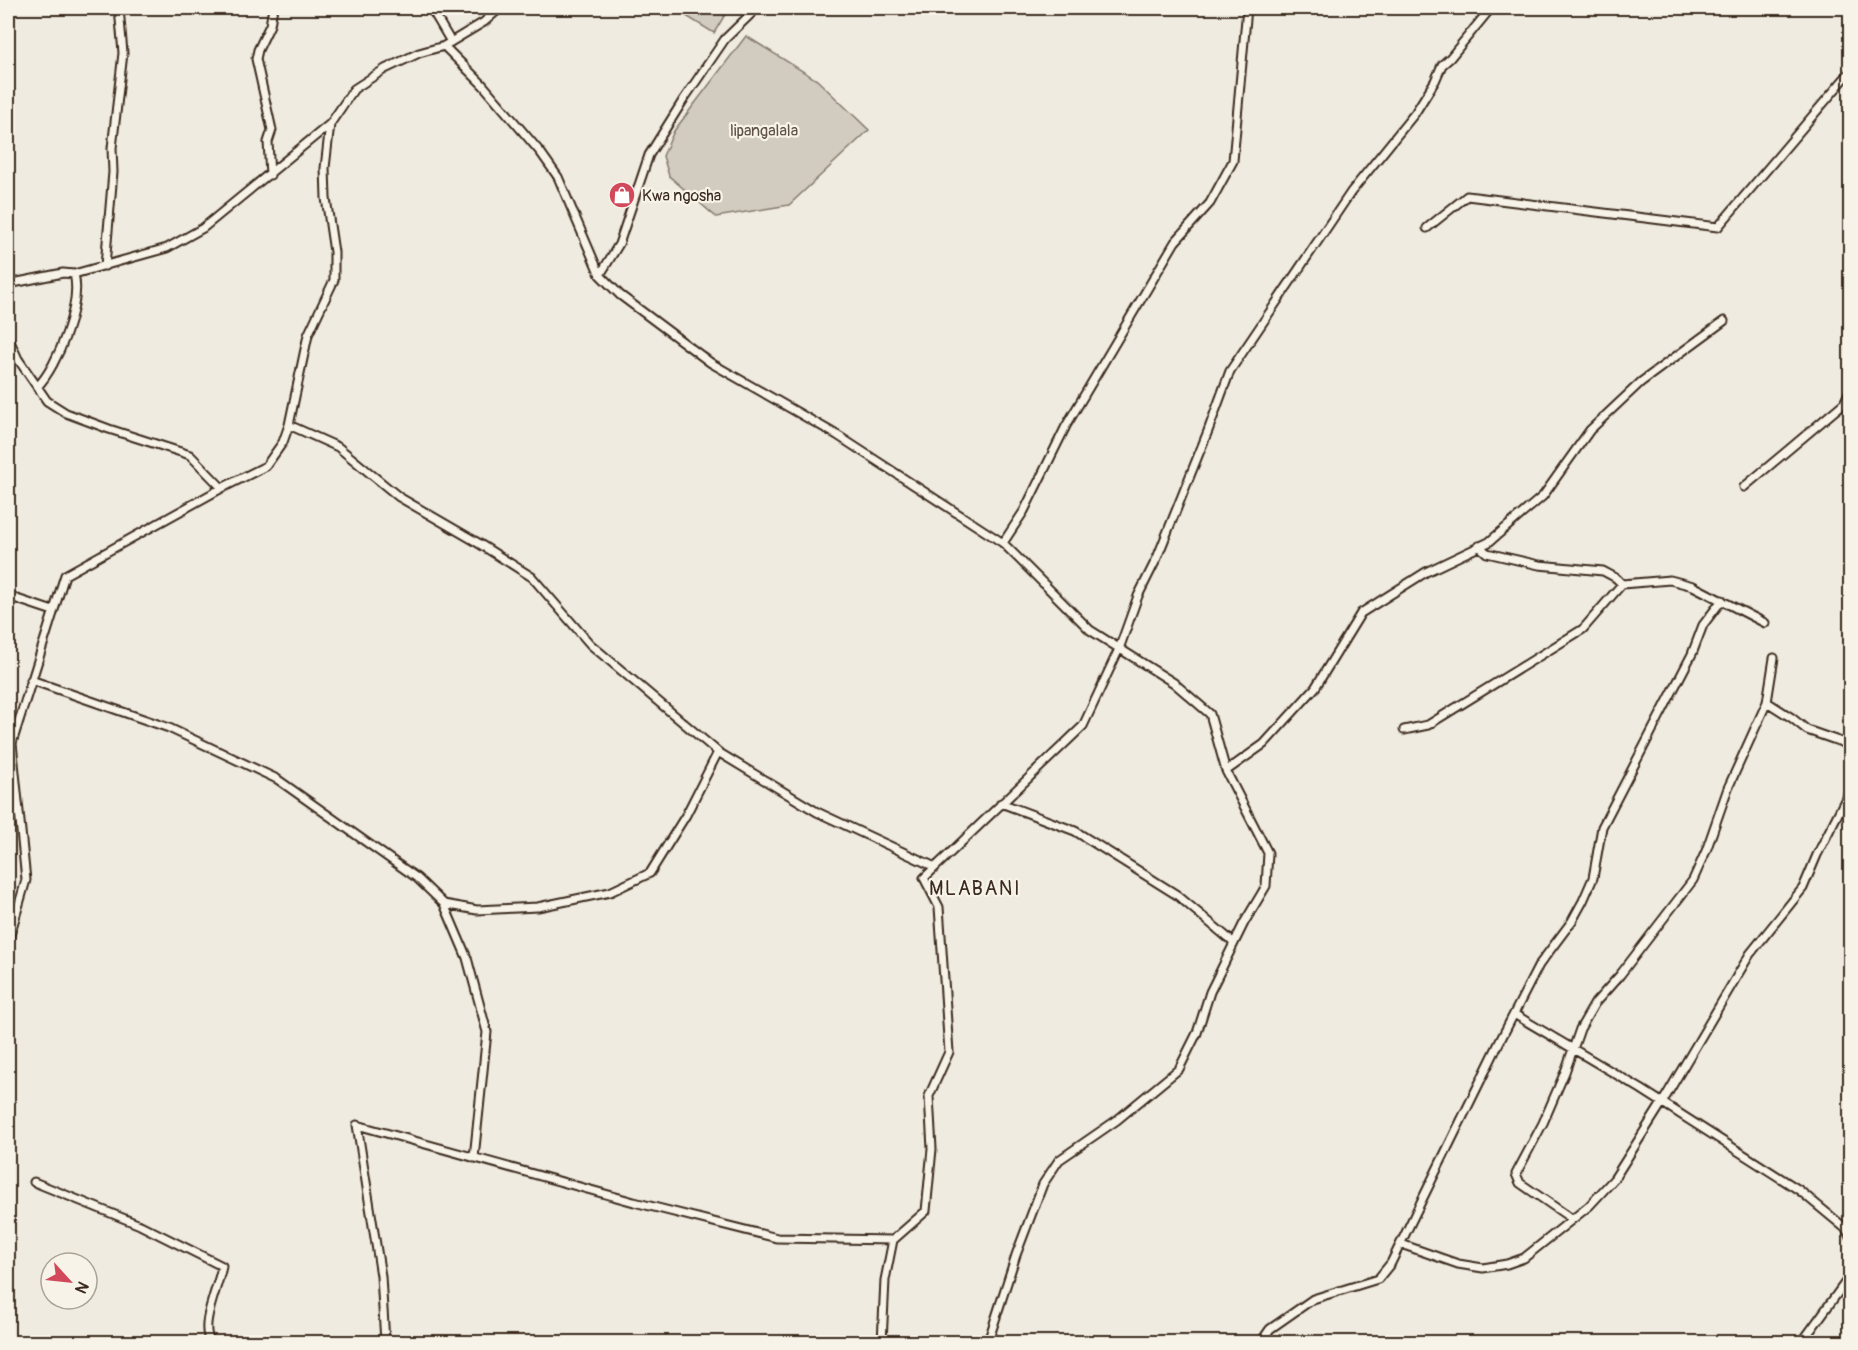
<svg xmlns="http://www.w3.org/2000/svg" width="1858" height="1350" viewBox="0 0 1858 1350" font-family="Pangolin,sans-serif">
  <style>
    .green { fill: #d1cbc0; stroke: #867a6f; stroke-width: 1.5 }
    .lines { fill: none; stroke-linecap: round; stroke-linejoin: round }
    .minor-casing { stroke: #3b2a1e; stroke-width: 11 }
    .minor { stroke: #f7f3e8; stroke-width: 7 }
    .labels { text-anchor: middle; stroke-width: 4.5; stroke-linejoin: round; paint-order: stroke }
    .park-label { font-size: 16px; fill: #605246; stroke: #f7f3e8 }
    .poi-label { font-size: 16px; fill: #3b2a1e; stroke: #f7f3e8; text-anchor: start }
    .quarter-label { font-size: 20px; letter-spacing: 1.5px; fill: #3b2a1e; stroke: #f7f3e8 }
  </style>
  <rect width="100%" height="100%" fill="#efebe0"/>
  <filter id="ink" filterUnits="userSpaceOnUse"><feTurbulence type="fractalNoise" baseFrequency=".0167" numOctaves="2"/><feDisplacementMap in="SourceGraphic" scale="12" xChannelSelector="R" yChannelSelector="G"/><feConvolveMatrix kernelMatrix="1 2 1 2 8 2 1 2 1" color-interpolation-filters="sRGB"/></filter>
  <g filter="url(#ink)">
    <path class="green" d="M 673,8 L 729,8 L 714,33 Z
      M 746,36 L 817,80 L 869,130 L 789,205 L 716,217 L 669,176 L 663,156 L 674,131 Z"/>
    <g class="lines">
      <defs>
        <path id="minor" d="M 431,8 L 451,42
          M 444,46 L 483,85 L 541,153 L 558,177 L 600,275 L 620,295 L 711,363 L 837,435 L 1003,543 L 1090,630 L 1174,683 L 1210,714 L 1226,771 L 1268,853 L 1266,886 L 1244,923 L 1210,992 L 1197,1033 L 1179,1069 L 1117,1120 L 1059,1160 L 1043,1184 L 1016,1255 L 988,1342
          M 270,175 L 268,142 L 272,130 L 256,59 L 258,50 L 270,25 L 273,8
          M 1427,228 L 1467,196 L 1718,227 L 1850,72
          M 105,266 L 113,172 L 112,148 L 123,53 L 119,8
          M 600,275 L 619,244 L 649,155 L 684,99 L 725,39 L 757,8
          M 8,284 L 63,273 L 74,274 L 167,248 L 203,228 L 330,124
          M 8,337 L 18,359 L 47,401 L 66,413 L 109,429 L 190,455 L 222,488
          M 37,387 C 58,366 82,303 74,274
          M 289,425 L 338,447 L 399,497 L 475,541 L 532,577 L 590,644 L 718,752 L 817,812 L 935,867
          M 1744,487 L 1844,403 L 1850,391
          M 1003,543 L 1024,511 L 1066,426 L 1175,242 L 1210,203 L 1233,161 L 1247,8
          M 1479,546 L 1487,553 L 1539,565 L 1603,571 L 1616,578 L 1622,584
          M 8,596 L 53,611
          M 31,680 L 169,728 L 277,779 L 417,878 L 444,904 L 477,910 L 538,907 L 610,892 L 650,873 L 686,815 L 718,752
          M 1767,702 L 1792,718 L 1807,730 L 1850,745
          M 1404,730 L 1428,725 L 1583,629 L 1622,584 L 1670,580 L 1693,586 L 1765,623
          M 1226,771 L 1264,744 L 1315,688 L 1361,613 L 1426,572 L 1489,542 L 1543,496 L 1590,430 L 1641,382 L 1724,321
          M 1001,803 L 1075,831 L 1177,895 L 1234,943
          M 444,904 L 467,958 L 487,1032 L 474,1158
          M 8,942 L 26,880 L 12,743 L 65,575 L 222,488 L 266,466 L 283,442 L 289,425 L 308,335 L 334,280 L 334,252 L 326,198 L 325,168 L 330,124 L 354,89 L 385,69 L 419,53 L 444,46 L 484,22 L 500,8
          M 1514,1014 L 1641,1089 L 1799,1190 L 1845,1228 L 1850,1235
          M 34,1182 L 140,1225 L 222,1266 C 219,1286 198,1327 211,1342
          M 1572,1219 L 1520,1183 L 1516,1174 L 1543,1123 L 1565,1072 L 1580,1029 L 1595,1003 L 1620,975 L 1693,880 L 1706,851 L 1728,788 L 1767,702 L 1774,658
          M 1401,1244 L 1458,1264 L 1483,1268 L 1507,1264 L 1524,1258 L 1589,1206 L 1614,1179 L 1662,1103 L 1750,954 L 1803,888 L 1817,855 L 1850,790
          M 385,1342 L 381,1276 L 357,1125 L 634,1202 L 777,1238 L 893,1240
          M 882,1342 L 885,1280 L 893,1240 L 926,1211 L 932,1149 L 929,1096 L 949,1052 L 939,907 L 924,878 L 1083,726 L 1119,649 L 1138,596 L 1157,558 L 1208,431 L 1230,371 L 1351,192 L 1415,113 L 1435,81 L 1442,65 L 1450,58 L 1491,8
          M 1261,1342 L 1270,1329 L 1313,1299 L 1378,1279 L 1391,1263 L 1499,1043 L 1539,965 L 1572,921 L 1583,901 L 1593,878 L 1602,827 L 1692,654 L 1703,625 L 1722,600
          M 1802,1342 L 1850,1276"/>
      </defs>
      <use href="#minor" class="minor-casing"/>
      <use href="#minor" class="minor"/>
    </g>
  </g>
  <defs>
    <symbol id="shop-disc" viewBox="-11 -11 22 22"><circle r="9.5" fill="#d1495b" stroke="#f7f3e8"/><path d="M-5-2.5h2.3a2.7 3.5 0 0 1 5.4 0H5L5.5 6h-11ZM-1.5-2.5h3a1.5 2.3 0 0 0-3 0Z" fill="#fff"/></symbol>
  </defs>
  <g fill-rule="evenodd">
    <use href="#shop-disc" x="607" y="180" width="30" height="30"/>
  </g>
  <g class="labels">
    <g class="park-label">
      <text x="764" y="136">lipangalala</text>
    </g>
    <g class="poi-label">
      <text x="642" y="201">Kwa ngosha</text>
    </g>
    <g class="quarter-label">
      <text x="975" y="895">MLABANI</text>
    </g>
  </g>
  <rect width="1858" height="1350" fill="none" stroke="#f7f3e8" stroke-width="30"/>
  <rect x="15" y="15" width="1828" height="1320" fill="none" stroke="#3b2a1e" stroke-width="2" filter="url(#ink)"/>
  <g transform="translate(69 1281) rotate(117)"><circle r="28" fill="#f7f3e8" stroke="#aca397" stroke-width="1.5"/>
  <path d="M0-4.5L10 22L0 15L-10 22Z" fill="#d1495b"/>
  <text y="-9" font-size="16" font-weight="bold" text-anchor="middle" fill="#3b2a1e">N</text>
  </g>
</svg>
